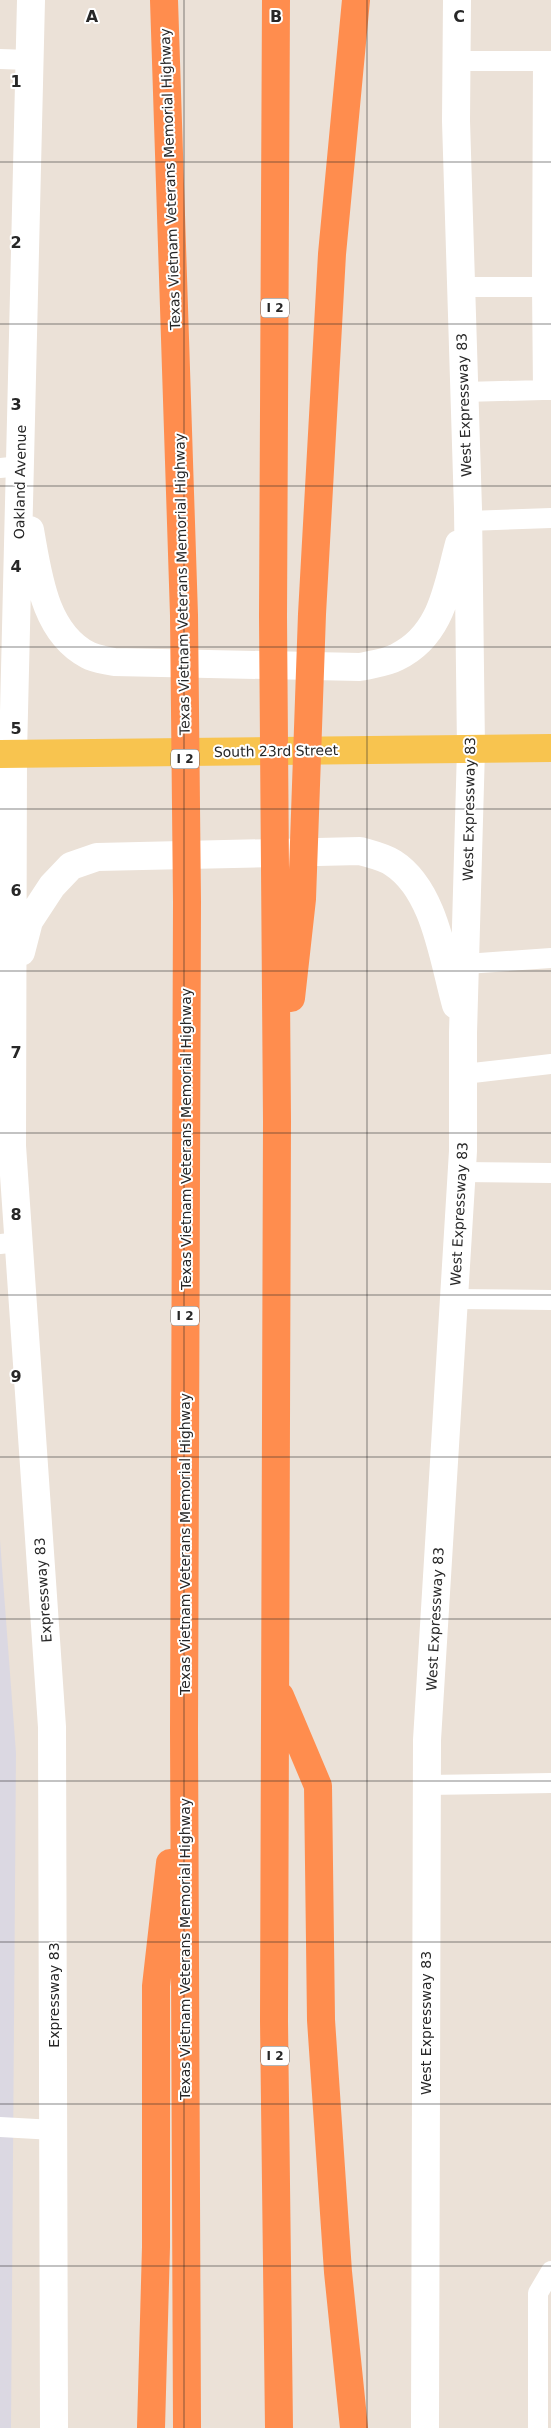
<svg xmlns="http://www.w3.org/2000/svg" width="551" height="2428" viewBox="0 0 551 2428" font-family="'DejaVu Sans',sans-serif">
  <style>
    .industrial { fill: #dbd8e2 }
    .lines { fill: none; stroke-linecap: round; stroke-linejoin: round }
    .service { stroke: #fff; stroke-width: 20 }
    .secondary { stroke: #fff; stroke-width: 28 }
    .primary { stroke: #f8c44f; stroke-width: 28 }
    .motorway { stroke: #ff8d4e; stroke-width: 28 }
    .grid { fill: none; stroke: #272727; stroke-width: 1; stroke-opacity: 0.55 }
    .labels { text-anchor: middle; stroke-width: 4; stroke-linejoin: round; paint-order: stroke }
    .shield { fill: #fff; stroke: #686868; stroke-width: 1 }
    .shield-label { font-size: 12px; font-weight: bold; fill: #272727 }
    .street-label { font-size: 14px; fill: #272727; stroke: #fff }
    .grid-label { font-size: 16px; text-anchor: middle; font-weight: bold; fill: #272727; stroke: #fff; stroke-width: 4; stroke-linejoin: round; paint-order: stroke }
  </style>
  <rect width="100%" height="100%" fill="#ebe1d7"/>
  <path class="industrial" d="M 0,1540 L 16,1753 L 11,2428 L 0,2428 Z"/>
  <g class="lines">
    <path class="service" d="M 0,59 L 29,60
      M 456,61 L 551,61
      M 461,287 L 542,287 L 543,61
      M 551,287 L 542,287 L 543,390 L 551,390
      M 464,392 L 543,390
      M 0,468 L 20,466
      M 468,521 L 551,518
      M 466,964 L 551,958
      M 464,1074 L 551,1064
      M 462,1172 L 551,1173
      M 0,1244 L 19,1242
      M 454,1299 L 551,1300
      M 427,1785 L 551,1783
      M 0,2127 L 54,2130
      M 538,2428 L 538,2293 L 551,2271"/>
    <path class="secondary" d="M 31,0 L 13,754 L 12,1146 L 52,1727 L 54,2428
      M 30,530 C 38,574 44,632 88,655 C 95,659 106,660 114,662 L 360,667 C 372,664 386,663 397,657 C 442,635 447,588 459,544
      M 21,952 L 29,921 L 52,886 L 71,866 L 97,857 L 360,851 C 370,854 384,857 393,863 C 435,890 443,959 456,1005
      M 425,2428 L 427,1740 L 463,1151 L 463,1033 L 471,749 L 468,509 L 456,121 L 457,0"/>
    <path class="primary" d="M 0,754 L 551,748"/>
    <path class="motorway" d="M 164,0 L 184,615 L 187,902 L 184,1730 L 187,2428
      M 276,0 L 273,617 L 277,1121 L 274,2021 L 279,2428
      M 291,998 L 302,899 L 312,614 L 332,254 L 356,0
      M 280,1696 L 318,1786 L 321,2020 L 338,2272 L 354,2428
      M 151,2428 L 156,2247 L 156,1986 L 170,1863"/>
  </g>
  <path class="grid" d="M 184,0 L 184,2428M 367,0 L 367,2428M 0,162 L 551,162M 0,324 L 551,324M 0,486 L 551,486M 0,647 L 551,647M 0,809 L 551,809M 0,971 L 551,971M 0,1133 L 551,1133M 0,1295 L 551,1295M 0,1457 L 551,1457M 0,1619 L 551,1619M 0,1781 L 551,1781M 0,1942 L 551,1942M 0,2104 L 551,2104M 0,2266 L 551,2266"/>
  <g class="labels">
    <g class="shield">
      <rect x="261" y="298.5" width="28" height="19" rx="4"/>
      <rect x="171" y="749.5" width="28" height="19" rx="4"/>
      <rect x="171" y="1306.5" width="28" height="19" rx="4"/>
      <rect x="261" y="2046.5" width="28" height="19" rx="4"/>
    </g>
    <g class="shield-label">
      <text x="275" y="312">I 2</text>
      <text x="185" y="763">I 2</text>
      <text x="185" y="1320">I 2</text>
      <text x="275" y="2060">I 2</text>
    </g>
    <g class="street-label">
      <text transform="translate(170 179) rotate(-92)" y="5">Texas Vietnam Veterans Memorial Highway</text>
      <text transform="translate(464 405) rotate(-92)" y="5">West Expressway 83</text>
      <text transform="translate(20 482) rotate(-89)" y="5">Oakland Avenue</text>
      <text transform="translate(182 584) rotate(-91)" y="5">Texas Vietnam Veterans Memorial Highway</text>
      <text transform="translate(276 751) rotate(-1)" y="5">South 23rd Street</text>
      <text transform="translate(469 809) rotate(-89)" y="5">West Expressway 83</text>
      <text transform="translate(186 1139) rotate(-90)" y="5">Texas Vietnam Veterans Memorial Highway</text>
      <text transform="translate(459 1214) rotate(-87)" y="5">West Expressway 83</text>
      <text transform="translate(185 1544) rotate(-90)" y="5">Texas Vietnam Veterans Memorial Highway</text>
      <text transform="translate(43 1590) rotate(-94)" y="5">Expressway 83</text>
      <text transform="translate(435 1619) rotate(-87)" y="5">West Expressway 83</text>
      <text transform="translate(185 1949) rotate(-90)" y="5">Texas Vietnam Veterans Memorial Highway</text>
      <text transform="translate(54 1995) rotate(-90)" y="5">Expressway 83</text>
      <text transform="translate(426 2023) rotate(-90)" y="5">West Expressway 83</text>
    </g>
  </g>
  <g class="grid-label">
    <text x="92" y="22">A</text>
    <text x="276" y="22">B</text>
    <text x="459" y="22">C</text>
    <text x="16" y="87">1</text>
    <text x="16" y="248">2</text>
    <text x="16" y="410">3</text>
    <text x="16" y="572">4</text>
    <text x="16" y="734">5</text>
    <text x="16" y="896">6</text>
    <text x="16" y="1058">7</text>
    <text x="16" y="1220">8</text>
    <text x="16" y="1382">9</text>
  </g>
</svg>
